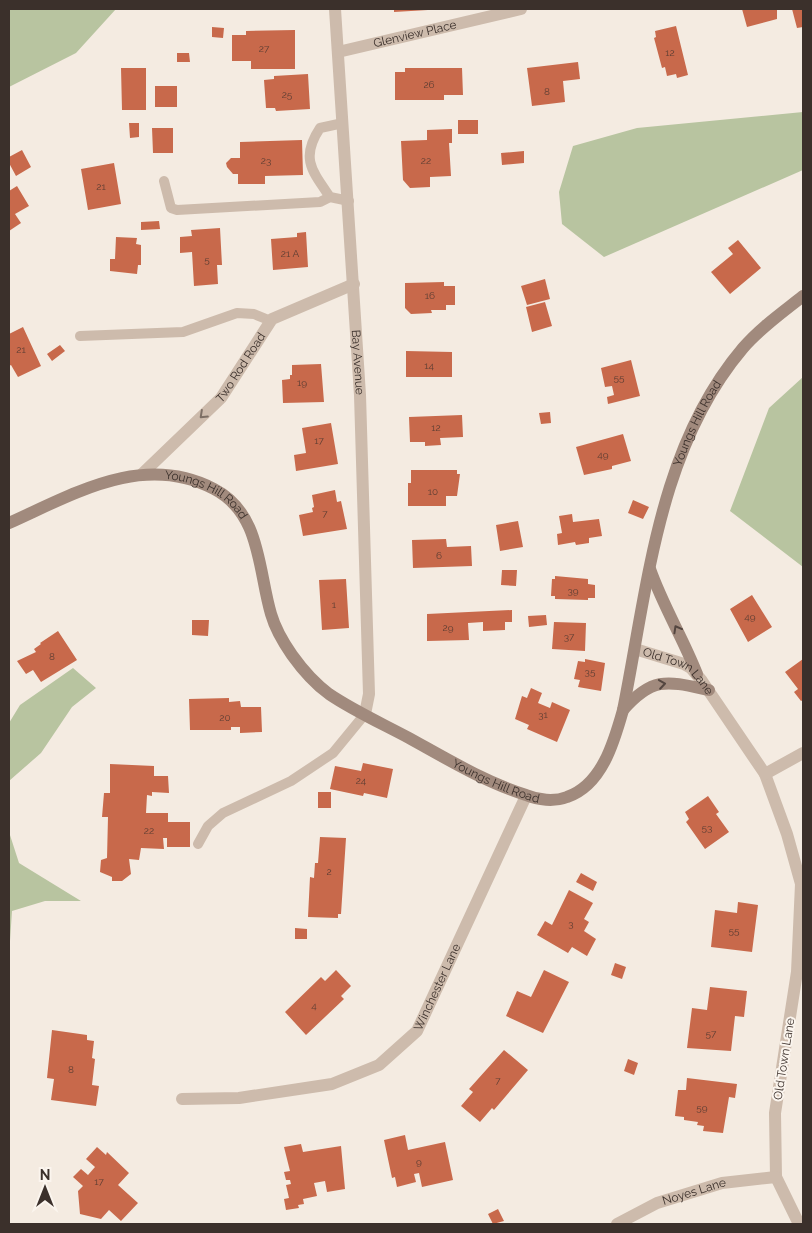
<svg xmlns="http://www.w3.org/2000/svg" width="812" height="1233" viewBox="0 0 812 1233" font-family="Raleway,sans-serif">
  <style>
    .green { fill: #b8c4a0 }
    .building { fill: #c8694b }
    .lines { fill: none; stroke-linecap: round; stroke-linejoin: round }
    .lane { stroke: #cdbbac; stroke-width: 10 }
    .street { stroke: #cdbbac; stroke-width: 12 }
    .secondary { stroke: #a18a7d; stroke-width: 12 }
    .oneway { stroke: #7d6f65 }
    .oneway2 { stroke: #544640 }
    .labels { text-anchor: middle; stroke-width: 4; stroke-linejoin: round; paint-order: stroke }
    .number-label { font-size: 10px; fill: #5e3e33 }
    .street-label { font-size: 12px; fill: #3b302b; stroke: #fbf5ee }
  </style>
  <rect width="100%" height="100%" fill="#f4ebe1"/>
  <path class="green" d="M 9,9 L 116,9 L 76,53 L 9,87 Z
    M 803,112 L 803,170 L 604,257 L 562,224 L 559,192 L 573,146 L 637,128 Z
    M 803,377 L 803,567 L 730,511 L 769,408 Z
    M 73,668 L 96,688 L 72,707 L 41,753 L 9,781 L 9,723 L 20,705 Z
    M 9,832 L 19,863 L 81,901 L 45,901 L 12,911 L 9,956 Z"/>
  <path class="building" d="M 394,9 L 428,9 L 428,10 L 394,12 Z
    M 742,9 L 777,9 L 777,19 L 747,27 Z
    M 792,9 L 803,9 L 803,27 L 797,28 Z
    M 676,26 L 688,75 L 677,78 L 676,74 L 667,76 L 665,67 L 662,68 L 654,38 L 656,37 L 655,31 Z
    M 212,27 L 224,28 L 223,38 L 212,37 Z
    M 295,30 L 295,69 L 251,69 L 251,61 L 232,61 L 232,35 L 246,35 L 246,31 Z
    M 177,53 L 189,53 L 190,62 L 177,62 Z
    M 578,62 L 580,79 L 563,81 L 565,102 L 532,106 L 527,68 Z
    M 121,68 L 146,68 L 146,110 L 122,110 Z
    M 405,68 L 462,68 L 463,95 L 444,95 L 444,100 L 395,100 L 395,72 L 405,72 Z
    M 308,74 L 310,109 L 276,111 L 275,108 L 266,108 L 264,80 L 274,79 L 274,76 Z
    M 155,86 L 177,86 L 177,107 L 155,107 Z
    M 458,120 L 478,120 L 478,134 L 458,134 Z
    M 129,123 L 139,123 L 139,137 L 130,138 Z
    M 152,128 L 173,128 L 173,153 L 153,153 Z
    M 452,129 L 452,143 L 449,143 L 451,176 L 430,177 L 430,187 L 410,188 L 403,180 L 401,141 L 427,140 L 427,130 Z
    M 302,140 L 303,175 L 265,176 L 265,184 L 238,184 L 238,174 L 233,174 L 227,167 L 226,163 L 231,158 L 240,158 L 240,142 Z
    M 22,150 L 31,167 L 16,176 L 9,163 L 9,157 Z
    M 524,151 L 524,163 L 502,165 L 501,153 Z
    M 114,163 L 121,204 L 88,210 L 81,169 Z
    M 17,186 L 29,206 L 15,214 L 21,223 L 9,231 L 9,191 Z
    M 159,221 L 160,229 L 141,230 L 141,222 Z
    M 220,228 L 222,265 L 217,265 L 218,284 L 194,286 L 192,252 L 180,253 L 180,237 L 192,236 L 191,230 Z
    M 306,232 L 308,267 L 273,270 L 271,239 L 297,237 L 297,233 Z
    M 116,237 L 137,238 L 136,244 L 141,245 L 141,265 L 138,265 L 137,274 L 110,271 L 110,259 L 115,259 Z
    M 738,240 L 761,268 L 730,294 L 711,272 L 733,254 L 728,248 Z
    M 545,279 L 550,299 L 527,305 L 521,286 Z
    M 444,282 L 444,286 L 455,286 L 455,305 L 446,305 L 446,310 L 431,310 L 432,313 L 411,314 L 405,308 L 405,283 Z
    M 545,302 L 552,326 L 532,332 L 526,307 Z
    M 23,327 L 41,366 L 18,377 L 11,365 L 9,366 L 9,334 Z
    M 60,345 L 65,351 L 52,361 L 47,354 Z
    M 406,351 L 452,352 L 452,377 L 406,377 Z
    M 631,360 L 640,396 L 608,404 L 607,397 L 614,395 L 612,386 L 605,387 L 601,368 Z
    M 321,364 L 324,402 L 283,403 L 282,380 L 290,379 L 290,375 L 292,375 L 292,365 Z
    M 550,412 L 551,423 L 541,424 L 539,413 Z
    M 462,415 L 463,437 L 440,438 L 441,445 L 425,446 L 425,442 L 410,442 L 409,417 Z
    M 331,423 L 338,464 L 296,471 L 294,455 L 306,453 L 302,428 Z
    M 623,434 L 631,461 L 612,466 L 612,469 L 584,475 L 576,447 Z
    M 411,470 L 457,470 L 457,474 L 460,474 L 457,496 L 446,496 L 446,506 L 408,506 L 408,483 L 411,483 Z
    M 335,490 L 337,502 L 341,501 L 347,529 L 303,536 L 299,515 L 313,512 L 312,508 L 314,507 L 312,495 Z
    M 633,500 L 649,507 L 643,519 L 628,513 Z
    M 572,514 L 573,522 L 599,519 L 602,536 L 589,538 L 589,543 L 576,545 L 575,542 L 558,545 L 557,534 L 562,533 L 559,516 Z
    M 518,521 L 523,547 L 500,551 L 496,525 Z
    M 446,539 L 447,547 L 471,546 L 472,566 L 413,568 L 412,540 Z
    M 502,570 L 517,570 L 516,586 L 501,585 Z
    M 555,576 L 588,579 L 588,584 L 595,585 L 595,598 L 588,598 L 588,600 L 555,599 L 555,596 L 551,596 L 552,579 L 555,579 Z
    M 346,579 L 349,628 L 322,630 L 319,580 Z
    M 752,595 L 772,627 L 748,642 L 730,609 Z
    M 512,610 L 512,622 L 505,622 L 505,630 L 483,631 L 483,622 L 468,623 L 469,640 L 427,641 L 427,614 Z
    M 546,615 L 547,625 L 529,627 L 528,616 Z
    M 192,620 L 209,620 L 208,636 L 192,635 Z
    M 554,622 L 586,623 L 585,651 L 552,649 Z
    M 58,631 L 77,660 L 41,682 L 33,670 L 26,674 L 17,661 L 36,652 L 34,649 L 41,644 L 40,643 Z
    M 585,659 L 605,663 L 601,691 L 578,687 L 580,680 L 574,679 L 578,661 L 585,662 Z
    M 803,659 L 803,700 L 801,701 L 794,692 L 798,689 L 785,672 Z
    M 531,688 L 542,693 L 538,703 L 550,708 L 552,702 L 570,710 L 557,742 L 527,729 L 529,725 L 515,719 L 522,696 L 527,698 Z
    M 229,698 L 229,702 L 240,701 L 241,707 L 261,707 L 262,732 L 240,733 L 240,727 L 231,727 L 231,730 L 190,730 L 189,699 Z
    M 363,763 L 393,769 L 387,798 L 364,793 L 363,796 L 330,789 L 335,766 L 361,771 Z
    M 110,764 L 154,766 L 154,776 L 168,776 L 169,793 L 152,792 L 152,796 L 147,795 L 146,813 L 168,813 L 168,822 L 190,822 L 190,847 L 167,847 L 167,838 L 163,838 L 164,849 L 141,848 L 139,860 L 129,859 L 131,874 L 122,881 L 112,881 L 112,877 L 100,872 L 101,860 L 107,858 L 108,817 L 102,817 L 104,793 L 110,793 Z
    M 318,792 L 331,792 L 331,808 L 318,808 Z
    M 708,796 L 719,812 L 716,814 L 729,832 L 705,849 L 686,822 L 689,819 L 685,812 Z
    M 320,837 L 346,838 L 341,914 L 338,914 L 338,918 L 308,917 L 310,877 L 314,878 L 315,863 L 318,863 Z
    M 581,873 L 597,882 L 593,891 L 576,882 Z
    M 569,890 L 593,903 L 584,919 L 589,922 L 584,931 L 596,939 L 587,956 L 572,947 L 568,953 L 537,935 L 545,921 L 552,925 Z
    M 738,902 L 758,905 L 752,952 L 711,947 L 715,910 L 737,913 Z
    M 295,928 L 307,929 L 307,939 L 295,939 Z
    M 615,963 L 626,967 L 622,979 L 611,975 Z
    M 336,970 L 351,986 L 341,996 L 344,999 L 306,1035 L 285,1012 L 321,977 L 325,981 Z
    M 544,970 L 569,982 L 543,1033 L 506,1016 L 517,991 L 531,997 Z
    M 710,987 L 747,991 L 744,1017 L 735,1016 L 731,1051 L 687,1048 L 692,1008 L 707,1010 Z
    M 52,1030 L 87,1035 L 87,1040 L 94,1041 L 92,1058 L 95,1059 L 92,1085 L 99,1086 L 96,1106 L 51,1100 L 54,1079 L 47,1078 Z
    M 504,1050 L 528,1070 L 494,1110 L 492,1108 L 480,1122 L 461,1106 L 473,1092 L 469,1089 Z
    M 628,1059 L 638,1063 L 634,1075 L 624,1071 Z
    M 687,1078 L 737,1084 L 735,1098 L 729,1097 L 723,1133 L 703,1131 L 704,1126 L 697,1125 L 698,1122 L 684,1120 L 684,1117 L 675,1116 L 678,1090 L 686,1090 Z
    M 405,1135 L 408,1150 L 445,1142 L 453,1180 L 422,1187 L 419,1173 L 414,1174 L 416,1182 L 397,1187 L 395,1177 L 392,1178 L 384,1140 Z
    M 301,1144 L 303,1152 L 341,1146 L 345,1189 L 327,1192 L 325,1181 L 314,1183 L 317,1196 L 303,1199 L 304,1204 L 298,1205 L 299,1208 L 286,1210 L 284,1199 L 289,1198 L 286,1185 L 291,1184 L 290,1180 L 286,1180 L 284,1172 L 290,1171 L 284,1147 Z
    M 97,1147 L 106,1155 L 107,1152 L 129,1173 L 118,1185 L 138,1203 L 121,1221 L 109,1210 L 101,1219 L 80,1214 L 78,1191 L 83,1186 L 73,1177 L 81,1169 L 88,1175 L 95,1167 L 86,1159 Z
    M 498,1209 L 504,1221 L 493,1224 L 488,1214 Z"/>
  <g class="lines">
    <path class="lane" d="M 343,123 L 320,128 C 300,158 312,171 330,197 L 349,201
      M 164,181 L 171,208 L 177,210 L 320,202 L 330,197
      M 80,336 L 183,332 L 237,313 L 254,314 L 271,321
      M 198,844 L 208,826 L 223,813 L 291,781 L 333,753 L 365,714"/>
    <g class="street">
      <path id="s1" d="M 335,9 L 360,395 L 369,694 L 365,714"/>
      <path id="s2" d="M 338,52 L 521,9"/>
      <path id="s3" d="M 142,474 L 221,398 L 272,319 L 354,284"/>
      <path id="s4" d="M 635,649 L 684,664 L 691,668 L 702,681 L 765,774 L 787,834 L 801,884 L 797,972 L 775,1113 L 776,1177 L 799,1224"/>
      <path d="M 765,774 L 803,753"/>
      <path id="s5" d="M 182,1099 L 239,1098 L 332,1084 L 379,1065 L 417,1031 L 526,796"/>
      <path id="s6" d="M 617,1224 L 657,1203 L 722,1183 L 776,1177"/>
    </g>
    <g class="secondary">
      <path id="s7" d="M 9,523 C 74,494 143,452 214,489 C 261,513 258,570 271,614 C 275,628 283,642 292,655 C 302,669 314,683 329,694 C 354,711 383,724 409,738 C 447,759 485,782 526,795 C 538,800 554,802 567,797 C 602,785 614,742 623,710 C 648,586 658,448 743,348 C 760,328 783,312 803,296"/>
      <path d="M 650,569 C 663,606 683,638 697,674"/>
      <path d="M 623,710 C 653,676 667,681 709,690"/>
    </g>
  </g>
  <defs><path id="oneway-chevron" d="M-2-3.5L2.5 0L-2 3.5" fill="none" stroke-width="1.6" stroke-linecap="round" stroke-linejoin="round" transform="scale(1.25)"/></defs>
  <use class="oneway" href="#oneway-chevron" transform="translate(203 415) rotate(137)"/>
  <g class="oneway2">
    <use href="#oneway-chevron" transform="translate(677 629) rotate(-119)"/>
    <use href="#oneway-chevron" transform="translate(662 684) rotate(-8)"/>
  </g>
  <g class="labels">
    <g class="number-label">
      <text x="264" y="52">27</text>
      <text x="670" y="56">12</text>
      <text x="429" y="88">26</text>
      <text x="547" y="95">8</text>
      <text x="287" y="98">25</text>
      <text x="266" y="164">23</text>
      <text x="426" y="164">22</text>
      <text x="101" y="190">21</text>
      <text x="290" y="257">21 A</text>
      <text x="207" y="263">5</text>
      <text x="430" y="299">16</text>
      <text x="21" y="353">21</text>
      <text x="429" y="369">14</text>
      <text x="619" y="381">55</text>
      <text x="302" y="386">19</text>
      <text x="436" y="431">12</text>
      <text x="319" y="444">17</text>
      <text x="603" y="458">49</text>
      <text x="433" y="495">10</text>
      <text x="325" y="517">7</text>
      <text x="439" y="559">6</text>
      <text x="573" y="594">39</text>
      <text x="334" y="608">1</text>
      <text x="750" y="620">49</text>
      <text x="448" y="631">29</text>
      <text x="569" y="640">37</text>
      <text x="52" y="660">8</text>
      <text x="590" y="675">35</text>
      <text x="543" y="718">31</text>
      <text x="225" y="721">20</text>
      <text x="361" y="784">24</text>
      <text x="707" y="831">53</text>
      <text x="149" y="834">22</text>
      <text x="329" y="875">2</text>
      <text x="571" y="927">3</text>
      <text x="734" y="934">55</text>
      <text x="314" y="1009">4</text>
      <text x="711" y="1037">57</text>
      <text x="71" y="1073">8</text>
      <text x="498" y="1084">7</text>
      <text x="702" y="1111">59</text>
      <text x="419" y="1165">9</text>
      <text x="99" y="1185">17</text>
    </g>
    <g class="street-label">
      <text dy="4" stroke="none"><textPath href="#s2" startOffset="79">Glenview Place</textPath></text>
      <text dy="4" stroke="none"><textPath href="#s1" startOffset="354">Bay Avenue</textPath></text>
      <text dy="4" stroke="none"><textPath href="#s3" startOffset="146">Two Rod Road</textPath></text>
      <text dy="4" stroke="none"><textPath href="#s7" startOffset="1128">Youngs Hill Road</textPath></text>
      <text dy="4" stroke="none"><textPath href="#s7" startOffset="212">Youngs Hill Road</textPath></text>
      <text dy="4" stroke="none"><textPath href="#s4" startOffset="50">Old Town Lane</textPath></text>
      <text dy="4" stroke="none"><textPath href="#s7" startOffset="648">Youngs Hill Road</textPath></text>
      <text dy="4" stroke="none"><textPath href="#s5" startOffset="301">Winchester Lane</textPath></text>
      <text transform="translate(784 1059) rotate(-81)" y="4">Old Town Lane</text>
      <text dy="4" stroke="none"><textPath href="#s6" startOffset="84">Noyes Lane</textPath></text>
    </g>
  </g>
  <rect width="812" height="1233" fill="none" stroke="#3b302b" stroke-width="20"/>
  <g transform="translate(45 1188)" stroke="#fbf5ee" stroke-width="4" paint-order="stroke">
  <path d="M0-4L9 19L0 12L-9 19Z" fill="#3b302b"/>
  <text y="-8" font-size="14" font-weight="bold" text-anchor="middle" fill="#3b302b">N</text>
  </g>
</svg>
